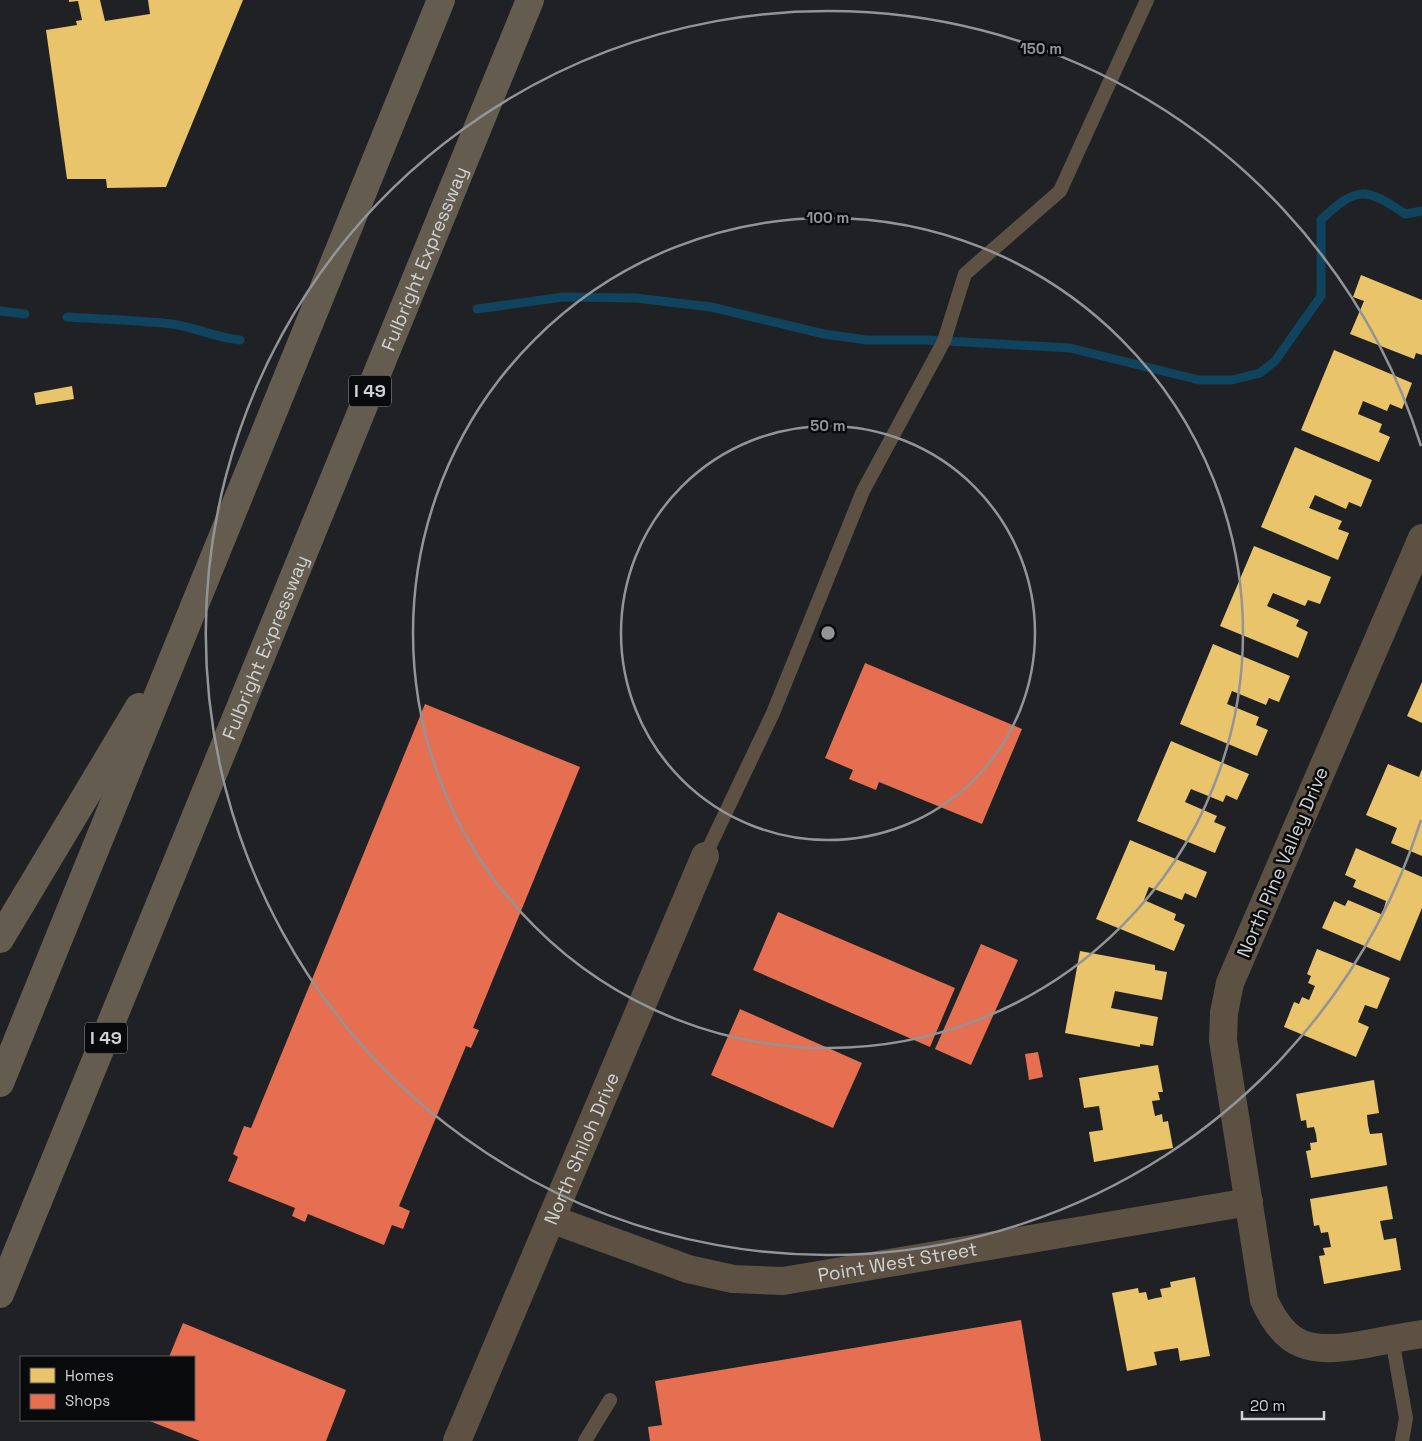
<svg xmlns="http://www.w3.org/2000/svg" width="1422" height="1441" viewBox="0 0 1422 1441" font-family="'Space Grotesk',sans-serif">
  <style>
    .homes { fill: #e9c46a }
    .shops { fill: #e76f51 }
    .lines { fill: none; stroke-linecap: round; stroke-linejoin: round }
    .stream { stroke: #0f435e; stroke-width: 9 }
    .lane { stroke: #5d5143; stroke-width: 14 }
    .street { stroke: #5d5143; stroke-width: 28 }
    .highway { stroke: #655c50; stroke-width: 28 }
    .ring { fill: none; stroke: #929497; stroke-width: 2.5 }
    .labels { text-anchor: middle; stroke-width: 5; stroke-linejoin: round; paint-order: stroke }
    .shield { fill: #090a0c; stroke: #949699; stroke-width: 1 }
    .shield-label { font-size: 18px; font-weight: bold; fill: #d0d2d5 }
    .street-label { font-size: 19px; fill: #d0d2d5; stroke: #090a0c }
    .centre { fill: #929497; stroke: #090a0c; stroke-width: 2.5 }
    .ring-label { font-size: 15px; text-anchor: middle; font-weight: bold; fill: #929497; stroke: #090a0c; stroke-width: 5; stroke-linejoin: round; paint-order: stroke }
  </style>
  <rect width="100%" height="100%" fill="#1f2124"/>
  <path class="homes" d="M 69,0 L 100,0 L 105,21 L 150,14 L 148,0 L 243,0 L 166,187 L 107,188 L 106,179 L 67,179 L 46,30 L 77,25 L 76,21 L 82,20 L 78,1 L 69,2 Z
    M 1361,275 L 1422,300 L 1422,355 L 1416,353 L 1414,359 L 1350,334 L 1364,301 L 1353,297 Z
    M 1334,350 L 1412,383 L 1402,409 L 1390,404 L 1387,411 L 1363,401 L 1358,414 L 1382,424 L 1379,432 L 1390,437 L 1379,462 L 1301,430 Z
    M 72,386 L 74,399 L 36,405 L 34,393 Z
    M 1295,447 L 1372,480 L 1361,507 L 1349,502 L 1346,509 L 1315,495 L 1309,508 L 1342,521 L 1338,529 L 1349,533 L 1338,560 L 1261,527 Z
    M 1254,546 L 1331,577 L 1320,604 L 1308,600 L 1305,606 L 1273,593 L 1267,606 L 1299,620 L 1296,626 L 1308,632 L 1298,658 L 1220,626 Z
    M 1213,644 L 1290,676 L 1279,702 L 1269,698 L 1266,705 L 1232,691 L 1227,704 L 1259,717 L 1256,725 L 1268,730 L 1257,756 L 1180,724 Z
    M 1422,682 L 1422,723 L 1407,716 Z
    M 1171,741 L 1249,774 L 1237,800 L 1226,795 L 1223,802 L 1191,789 L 1185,802 L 1217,816 L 1214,822 L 1226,827 L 1215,853 L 1137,821 Z
    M 1388,764 L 1419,777 L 1422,769 L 1422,856 L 1391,843 L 1397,828 L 1366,815 Z
    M 1130,840 L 1207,872 L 1196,898 L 1185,893 L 1182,900 L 1149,887 L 1144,900 L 1176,914 L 1174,920 L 1185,925 L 1174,951 L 1096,919 Z
    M 1356,848 L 1422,877 L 1422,908 L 1400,961 L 1322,928 L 1334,901 L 1345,906 L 1348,900 L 1381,914 L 1384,908 L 1386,901 L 1353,887 L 1356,880 L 1345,875 Z
    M 1317,949 L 1390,978 L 1377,1009 L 1365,1005 L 1358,1022 L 1369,1027 L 1356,1057 L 1284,1027 L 1294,1002 L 1299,1004 L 1302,997 L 1309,1000 L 1315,986 L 1308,983 L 1311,976 L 1307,974 Z
    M 1080,951 L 1155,965 L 1155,970 L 1167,972 L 1162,1000 L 1115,991 L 1111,1008 L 1158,1017 L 1153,1046 L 1140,1044 L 1140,1047 L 1065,1033 Z
    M 1158,1065 L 1163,1092 L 1158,1092 L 1160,1100 L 1152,1101 L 1155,1116 L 1162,1114 L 1163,1122 L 1168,1121 L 1173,1148 L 1094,1162 L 1089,1132 L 1103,1130 L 1099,1106 L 1084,1108 L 1079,1078 Z
    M 1374,1080 L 1379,1113 L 1367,1115 L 1368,1125 L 1370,1134 L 1382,1133 L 1387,1165 L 1311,1178 L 1306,1151 L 1311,1150 L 1310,1143 L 1317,1142 L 1316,1134 L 1314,1127 L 1307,1128 L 1306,1120 L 1301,1121 L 1296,1094 Z
    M 1387,1186 L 1393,1219 L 1380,1221 L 1384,1240 L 1396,1238 L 1401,1270 L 1324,1284 L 1319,1256 L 1325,1255 L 1323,1248 L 1331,1247 L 1328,1232 L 1321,1233 L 1319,1225 L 1314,1226 L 1310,1199 Z
    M 1195,1277 L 1210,1356 L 1180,1361 L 1178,1348 L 1165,1350 L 1154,1352 L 1157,1365 L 1127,1371 L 1112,1293 L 1138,1288 L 1139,1293 L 1146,1292 L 1148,1300 L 1156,1298 L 1162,1297 L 1160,1289 L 1171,1287 L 1170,1282 Z"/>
  <path class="shops" d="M 865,663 L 1022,729 L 982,824 L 879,782 L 876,790 L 849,779 L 853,770 L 825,758 Z
    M 425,704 L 580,767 L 473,1028 L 479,1030 L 471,1048 L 466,1046 L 399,1206 L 410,1211 L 403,1229 L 392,1225 L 384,1245 L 308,1214 L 305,1222 L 292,1216 L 295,1208 L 228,1181 L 238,1157 L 233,1154 L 244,1126 L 251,1128 Z
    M 778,912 L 955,988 L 930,1047 L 753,970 Z
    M 981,944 L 1018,960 L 971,1065 L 935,1049 Z
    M 740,1009 L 862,1063 L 833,1128 L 711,1075 Z
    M 1038,1052 L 1043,1077 L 1029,1080 L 1025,1054 Z
    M 1021,1320 L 1041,1441 L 650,1441 L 648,1427 L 662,1425 L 655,1381 Z
    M 183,1323 L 346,1390 L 326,1441 L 200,1441 L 147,1420 L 194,1420 L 194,1357 L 169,1357 Z"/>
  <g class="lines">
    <path class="stream" d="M 477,309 L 563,297 L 636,298 L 711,307 L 824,334 L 867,340 L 927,340 L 1070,348 L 1199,380 L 1232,380 L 1260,373 L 1275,361 L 1321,296 L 1321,220 C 1356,186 1366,187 1405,214 L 1422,211
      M 0,311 L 25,314
      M 67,317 C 101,319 137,320 172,324 C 195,327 216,338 240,340"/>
    <path class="lane" d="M 705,856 L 773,713 L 863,491 L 944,341 L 965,274 L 1060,191 L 1147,0
      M 1392,1339 L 1406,1418 L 1402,1441
      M 585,1441 L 610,1400"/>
    <g class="street">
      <path d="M 1422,538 L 1230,983 L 1224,1013 L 1223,1040 L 1264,1300 C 1286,1349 1311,1353 1361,1345 C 1381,1341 1402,1337 1422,1334"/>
      <path id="s1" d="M 551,1219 L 688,1269 L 733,1279 L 783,1281 L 1249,1202"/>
      <path id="s2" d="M 457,1441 L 705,856"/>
    </g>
    <g class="highway">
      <path d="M 0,939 L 139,707"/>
      <path d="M 0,1083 L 441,0"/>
      <path id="s3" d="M 0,1294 L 530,0"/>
    </g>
  </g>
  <g class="ring">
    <circle cx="828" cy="633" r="207"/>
    <circle cx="828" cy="633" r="415"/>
    <path d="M1421 820A622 622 0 1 1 1421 446"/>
  </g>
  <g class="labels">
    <g class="shield">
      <rect x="349" y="375.5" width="42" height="31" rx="4"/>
      <rect x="85" y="1022.5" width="42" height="31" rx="4"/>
    </g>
    <g class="shield-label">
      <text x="370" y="397">I 49</text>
      <text x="106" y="1044">I 49</text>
    </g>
    <g class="street-label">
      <text dy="7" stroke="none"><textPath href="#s3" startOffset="1119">Fulbright Expressway</textPath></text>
      <text dy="7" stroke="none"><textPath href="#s3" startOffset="699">Fulbright Expressway</textPath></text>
      <text transform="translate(1282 862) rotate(-67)" y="7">North Pine Valley Drive</text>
      <text dy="7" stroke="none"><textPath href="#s2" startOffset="318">North Shiloh Drive</textPath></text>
      <text dy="7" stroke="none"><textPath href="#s1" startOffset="358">Point West Street</textPath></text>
    </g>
  </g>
  <circle cx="828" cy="633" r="8" class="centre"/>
  <g class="ring-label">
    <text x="1041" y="54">150 m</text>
    <text x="828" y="223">100 m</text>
    <text x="828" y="431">50 m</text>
  </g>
  <rect x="20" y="1356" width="175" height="65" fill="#090a0c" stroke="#595a5c"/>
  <rect x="30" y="1368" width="25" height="15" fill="#e9c46a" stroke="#595a5c"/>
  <text x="65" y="1381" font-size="15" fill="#d0d2d5">Homes</text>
  <rect x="30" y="1394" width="25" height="15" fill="#e76f51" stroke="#595a5c"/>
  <text x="65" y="1406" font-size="15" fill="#d0d2d5">Shops</text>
  <path d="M1242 1411v8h82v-8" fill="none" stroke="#d0d2d5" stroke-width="2.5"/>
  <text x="1250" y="1411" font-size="15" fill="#d0d2d5" stroke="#090a0c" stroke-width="4" paint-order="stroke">20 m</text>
</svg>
